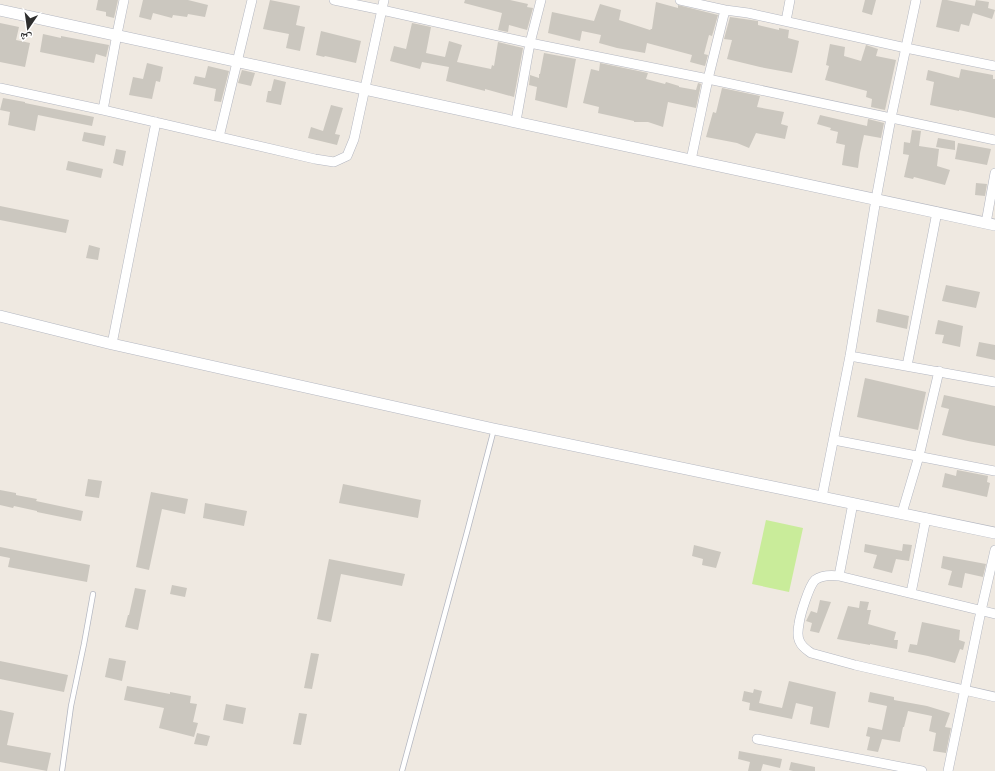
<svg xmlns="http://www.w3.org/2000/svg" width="995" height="771" viewBox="0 0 995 771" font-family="'Asap Condensed','Noto Naskh Arabic',sans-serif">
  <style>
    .pitch { fill: #c9ec9a }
    .building { fill: #cbc7bf }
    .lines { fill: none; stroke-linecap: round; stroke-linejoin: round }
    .service-casing { stroke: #b4b7c1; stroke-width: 6 }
    .minor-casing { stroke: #b4b7c1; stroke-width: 10 }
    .tertiary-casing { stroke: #b4b7c1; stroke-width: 12 }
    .service { stroke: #fff; stroke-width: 4.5 }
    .minor { stroke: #fff; stroke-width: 9 }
    .tertiary { stroke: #fff; stroke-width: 11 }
  </style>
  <rect width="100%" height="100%" fill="#efe9e1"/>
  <path class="pitch" d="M 766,520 L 803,528 L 789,592 L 752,584 Z"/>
  <path class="building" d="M 98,0 L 118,0 L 114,18 L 106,16 L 106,12 L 96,10 Z
    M 143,0 L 188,0 L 208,5 L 205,17 L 188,14 L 187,17 L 173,15 L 172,18 L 153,13 L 151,20 L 139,17 Z
    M 270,0 L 300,6 L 296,25 L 305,27 L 300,51 L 286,48 L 289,34 L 263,29 Z
    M 465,0 L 510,0 L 528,4 L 527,7 L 533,8 L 527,30 L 509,25 L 508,32 L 498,30 L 502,13 L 464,3 Z
    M 865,0 L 876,0 L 872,15 L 862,12 Z
    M 942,0 L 947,0 L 975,6 L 969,26 L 961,24 L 959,32 L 936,27 Z
    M 976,0 L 989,2 L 988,8 L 995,10 L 992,19 L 973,13 Z
    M 656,2 L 678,8 L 678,5 L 718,15 L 712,36 L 709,35 L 704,54 L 708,55 L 705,66 L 690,62 L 692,55 L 647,43 L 645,53 L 617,48 L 599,43 L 601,35 L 582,31 L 580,41 L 548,33 L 552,12 L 594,21 L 600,4 L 621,10 L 619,20 L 650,30 L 651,29 L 652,29 Z
    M 730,17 L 758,21 L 758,25 L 779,30 L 779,28 L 789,30 L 788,38 L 799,41 L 796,56 L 792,73 L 760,67 L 727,59 L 732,40 L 724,39 Z
    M 0,23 L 19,27 L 16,40 L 30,43 L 25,67 L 0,62 Z
    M 412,23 L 431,27 L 426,53 L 445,57 L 449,41 L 462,45 L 457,62 L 491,69 L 492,65 L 494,66 L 498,42 L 523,48 L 514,97 L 485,89 L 485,91 L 446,81 L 449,67 L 422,62 L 420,69 L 390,61 L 394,46 L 406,49 Z
    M 321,31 L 361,41 L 356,63 L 325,56 L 324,57 L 316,55 Z
    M 43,34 L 61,38 L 61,36 L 109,45 L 106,57 L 96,54 L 94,63 L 40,52 Z
    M 830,44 L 845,47 L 844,56 L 861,61 L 866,45 L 878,49 L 876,56 L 896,60 L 885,110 L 871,107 L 872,99 L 866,97 L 867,91 L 825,80 L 829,66 L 826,65 Z
    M 544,53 L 576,59 L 567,108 L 535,100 L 537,87 L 529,85 L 530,75 L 539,78 L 539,74 L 540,74 Z
    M 147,63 L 163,67 L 160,82 L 156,81 L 152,99 L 129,95 L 133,77 L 143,79 Z
    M 600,63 L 648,73 L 646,79 L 665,84 L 666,82 L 679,86 L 679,87 L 696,90 L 698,83 L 701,84 L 696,108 L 668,102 L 663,127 L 648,122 L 634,122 L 634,121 L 598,113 L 599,107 L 583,103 L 591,69 L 599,71 Z
    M 208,66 L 229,71 L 221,102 L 214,101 L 216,89 L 193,84 L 195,76 L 205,78 Z
    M 961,69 L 993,75 L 993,79 L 995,79 L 995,118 L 959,110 L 959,111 L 930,105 L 934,82 L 926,80 L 928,70 L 959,78 Z
    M 242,70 L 255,73 L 251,86 L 238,83 Z
    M 274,79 L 286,82 L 281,105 L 266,102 L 268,91 L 271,91 Z
    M 722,88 L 760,96 L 757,107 L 784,112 L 781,124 L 788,126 L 785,139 L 756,133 L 749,148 L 737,143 L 706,137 L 713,112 L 716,113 Z
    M 3,98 L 25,102 L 25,103 L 94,117 L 92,126 L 38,115 L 35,131 L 8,125 L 10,112 L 0,110 Z
    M 331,105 L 343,108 L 335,134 L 340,135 L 337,145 L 308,138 L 311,127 L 323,131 Z
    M 820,115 L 867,126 L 868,119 L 884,123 L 881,138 L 864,135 L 860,153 L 858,168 L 842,165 L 845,145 L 836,143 L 838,132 L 830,130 L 831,128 L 817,124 Z
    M 912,130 L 921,131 L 919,146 L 939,149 L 937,166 L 950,170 L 945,185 L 914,177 L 913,179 L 904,177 L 909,155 L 903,154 L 904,142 L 910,143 Z
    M 84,132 L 106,136 L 104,146 L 82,141 Z
    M 938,138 L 955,141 L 955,150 L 936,147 Z
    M 958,143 L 991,149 L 987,165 L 955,159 Z
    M 116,149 L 126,151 L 123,166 L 113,163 Z
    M 68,161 L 103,169 L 101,178 L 66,170 Z
    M 976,183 L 987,184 L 985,196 L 975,195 Z
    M 0,206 L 69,220 L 66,233 L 0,220 Z
    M 89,245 L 100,248 L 98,260 L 86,258 Z
    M 946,285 L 980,292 L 976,308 L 942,301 Z
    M 878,309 L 909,316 L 907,329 L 876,322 Z
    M 938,320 L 963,326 L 960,347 L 942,343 L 944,335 L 935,334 Z
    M 979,342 L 995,345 L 995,360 L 976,356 Z
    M 865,378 L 926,392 L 918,430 L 857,417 Z
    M 944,395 L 995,406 L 995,446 L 968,441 L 942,435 L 949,409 L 941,407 Z
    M 957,470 L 988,476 L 987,482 L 990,483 L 987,497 L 942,487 L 945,473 L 956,476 Z
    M 88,479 L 102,481 L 99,498 L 85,496 Z
    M 343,484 L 421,500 L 418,518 L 339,503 Z
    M 0,490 L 16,493 L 16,495 L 37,499 L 36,501 L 83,511 L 81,521 L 37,512 L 37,511 L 14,506 L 13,508 L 0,505 Z
    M 151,492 L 188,499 L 185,514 L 162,509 L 149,570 L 136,567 Z
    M 205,503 L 247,511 L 244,526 L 203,518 Z
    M 865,544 L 902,551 L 903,544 L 912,545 L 909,561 L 896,559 L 892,573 L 873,568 L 877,555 L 864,552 Z
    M 694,545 L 721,552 L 716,568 L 702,565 L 703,559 L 692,556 Z
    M 0,547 L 90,565 L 87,582 L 8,567 L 10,558 L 0,556 Z
    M 943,556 L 986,564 L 983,577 L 965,573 L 962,588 L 948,585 L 952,571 L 941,568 Z
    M 329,559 L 405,574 L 402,586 L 341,574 L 331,622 L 317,619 Z
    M 172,585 L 187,588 L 185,597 L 170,594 Z
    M 135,588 L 146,590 L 138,630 L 125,627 L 128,615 L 129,615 Z
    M 820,600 L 831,602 L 819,633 L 810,631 L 812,623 L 806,621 L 811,611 L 817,613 Z
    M 860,601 L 869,602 L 867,610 L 871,610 L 868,624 L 896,632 L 894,640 L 898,640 L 897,649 L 870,644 L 870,645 L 837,639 L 848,606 L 859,608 Z
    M 922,622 L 960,630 L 959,640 L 965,642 L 963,650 L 960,649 L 955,663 L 928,656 L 908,652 L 910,644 L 917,645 Z
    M 311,653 L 319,654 L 312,689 L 304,688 Z
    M 109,658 L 126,661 L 122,681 L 105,677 Z
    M 0,661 L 68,675 L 64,692 L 0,679 Z
    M 789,681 L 836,692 L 829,728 L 810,724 L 813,707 L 796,703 L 792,719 L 749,710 L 750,703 L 742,701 L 744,691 L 753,693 L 754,689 L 762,691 L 759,703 L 782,708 Z
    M 127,686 L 170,694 L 170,692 L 191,696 L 190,703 L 197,704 L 193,722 L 198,723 L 194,737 L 159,728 L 164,708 L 124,700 Z
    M 870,692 L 894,697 L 894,700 L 927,706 L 950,713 L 945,727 L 951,728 L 946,753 L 933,751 L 936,733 L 929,731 L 932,716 L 908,711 L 904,727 L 903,727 L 900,742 L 882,739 L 878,752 L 867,750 L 870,737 L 866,736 L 868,727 L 882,730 L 887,706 L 868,702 Z
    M 226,704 L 246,708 L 243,724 L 223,720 Z
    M 0,710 L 14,713 L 7,745 L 51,753 L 47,771 L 0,762 Z
    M 299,713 L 307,714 L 301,745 L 293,744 Z
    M 197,733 L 210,736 L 207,746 L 194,744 Z
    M 739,751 L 782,759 L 780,768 L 763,764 L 761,771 L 748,771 L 750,762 L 738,759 Z
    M 791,762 L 815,767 L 815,771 L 793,771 L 789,770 Z"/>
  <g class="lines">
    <defs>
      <path id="service" d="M 62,771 L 71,706 L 84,644 L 93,594
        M 402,771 L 467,532 L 494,429"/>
      <path id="minor" d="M 334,0 L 382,10 L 530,43 L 708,79 L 995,140
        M 680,0 L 725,10 L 748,13 L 906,48 L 995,66
        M 786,21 L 790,0
        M 0,88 L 103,110 L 315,159 L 334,162 L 347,156 L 354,139 L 384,0
        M 103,110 L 117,34 L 124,0
        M 516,121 L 530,43 L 541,0
        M 219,137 L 252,0
        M 691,160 L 708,79 L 725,10
        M 986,223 L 995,173
        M 112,344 L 156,122
        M 850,356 L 995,382
        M 907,366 L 937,212
        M 834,440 L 995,471
        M 822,497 L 850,356 L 876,199 L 891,118 L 916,0
        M 902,513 L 919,456 L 939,371
        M 839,576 L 853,503
        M 911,593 L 926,518
        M 995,614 L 839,576 C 831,575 822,575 815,580 C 809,586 800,615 799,624 C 798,629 797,637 800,642 C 802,647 807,650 811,653 L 855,665 L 995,697
        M 757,739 L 922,771
        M 948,771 L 981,611 L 995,550"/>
      <path id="tertiary" d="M 0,10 L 691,160 L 995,225
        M 0,316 L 112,344 L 494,429 L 995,533"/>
    </defs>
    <use href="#service" class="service-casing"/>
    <use href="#minor" class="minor-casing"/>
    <use href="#tertiary" class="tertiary-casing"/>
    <use href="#service" class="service"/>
    <use href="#minor" class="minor"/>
    <use href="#tertiary" class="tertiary"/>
  </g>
  <g transform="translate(28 28) rotate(193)" stroke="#ffffff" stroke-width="3" paint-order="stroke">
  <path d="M0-3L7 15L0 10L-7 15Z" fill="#2e2e2e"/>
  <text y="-6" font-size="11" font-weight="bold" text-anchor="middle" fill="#2e2e2e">ش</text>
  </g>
</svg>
